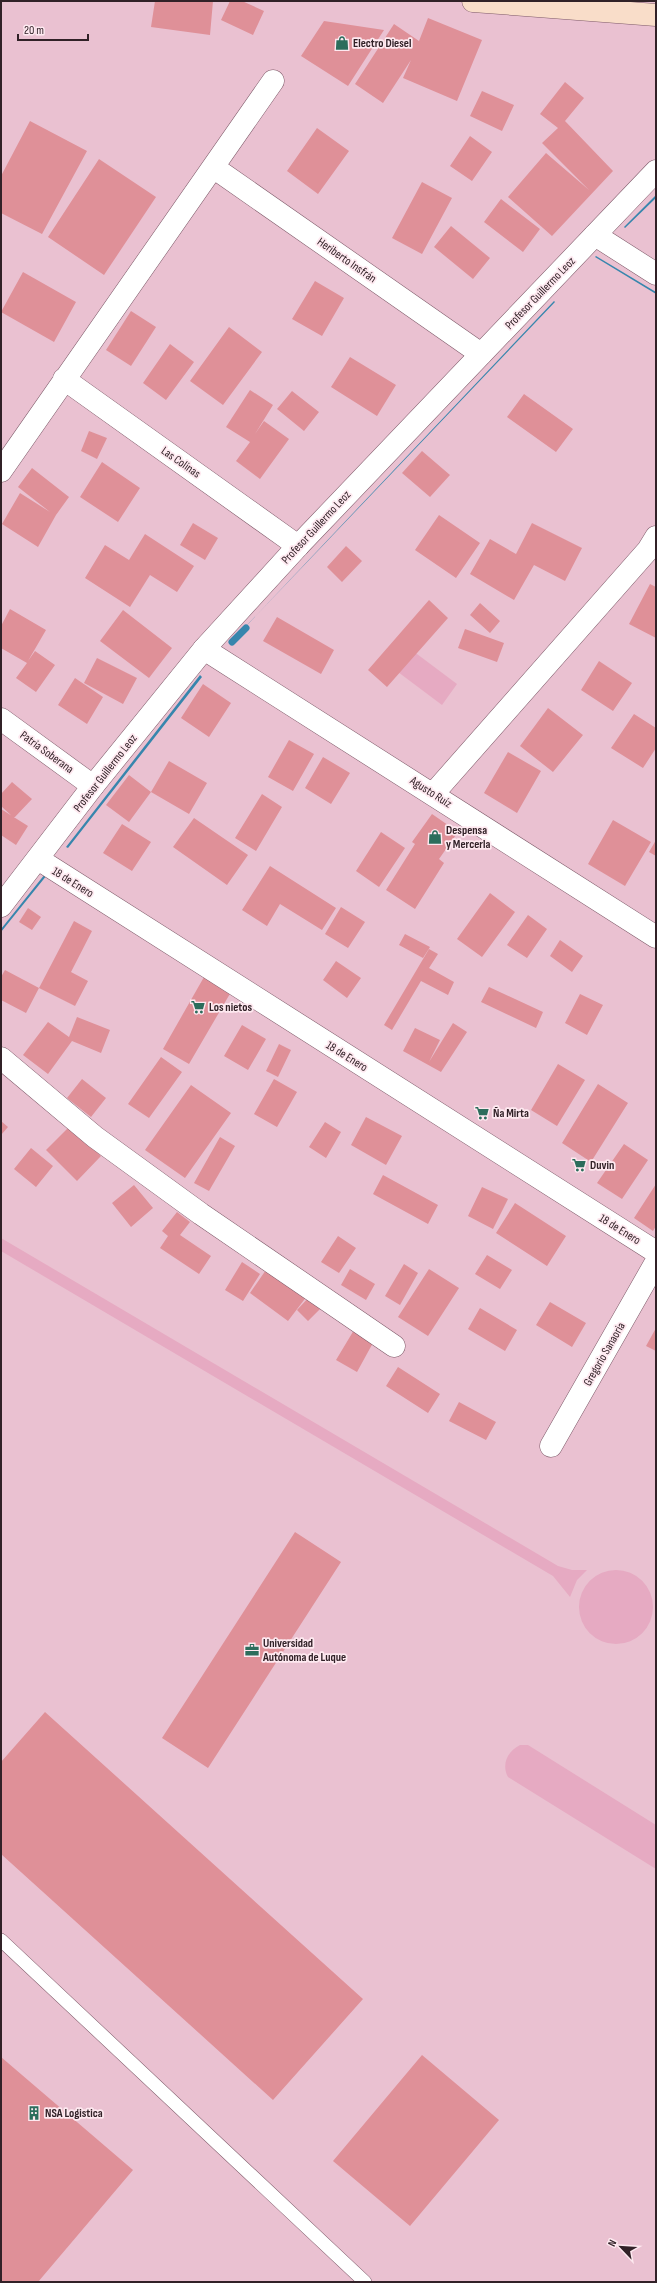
<svg xmlns="http://www.w3.org/2000/svg" width="657" height="2283" viewBox="0 0 657 2283" font-family="'Sofia Sans Condensed',sans-serif">
  <style>
    .green { fill: #e6aac2 }
    .water { fill: #3786ad }
    .lines { fill: none; stroke-linecap: round; stroke-linejoin: round }
    .stream { stroke: #3786ad; stroke-width: 7 }
    .building { fill: #df9098 }
    .service-casing { stroke: #7d5968; stroke-width: 14 }
    .minor-casing { stroke: #7d5968; stroke-width: 23 }
    .tertiary-casing { stroke: #7d5968; stroke-width: 23 }
    .secondary-casing { stroke: #7d5968; stroke-width: 23 }
    .service { stroke: #fff; stroke-width: 13 }
    .minor { stroke: #fff; stroke-width: 22 }
    .tertiary { stroke: #fff; stroke-width: 22 }
    .secondary { stroke: #f9ddc9; stroke-width: 22 }
    .labels { text-anchor: middle; stroke-width: 3.5; stroke-linejoin: round; paint-order: stroke }
    .poi-label { font-size: 12px; font-weight: bold; fill: #312127; stroke: #fee9f0; text-anchor: start }
    .street-label { font-size: 12px; fill: #312127; stroke: #fee9f0 }
  </style>
  <rect width="100%" height="100%" fill="#eac1d1"/>
  <path class="green" d="M 413,651 L 457,684 L 442,705 L 398,672 Z
    M 1,1238 L 558,1566 L 572,1570 L 587,1570 L 577,1580 L 570,1597 L 553,1576 L 1,1251 Z
    M579 1607a37 37 0 1 1 74 0a37 37 0 1 1-74 0Z
    M 520,1745 L 528,1745 L 656,1825 L 656,1869 L 508,1777 C 501,1764 508,1751 520,1745 Z"/>
  <path class="water" d="M 656,195 L 656,198 L 625,228 L 624,227 Z
    M 596,256 L 656,292 L 656,294 L 595,257 Z
    M 554,301 L 555,302 L 231,642 Z
    M 200,675 L 202,677 L 68,848 L 66,847 Z
    M 45,874 L 47,875 L 1,932 L 1,929 Z"/>
  <g class="lines">
    <path class="stream" d="M 232,642 L 246,628"/>
  </g>
  <path class="building" d="M 155,1 L 213,1 L 210,35 L 151,27 Z
    M 230,1 L 242,1 L 264,11 L 253,35 L 221,20 Z
    M 428,18 L 482,40 L 457,101 L 403,78 L 411,60 L 383,103 L 355,84 L 394,24 L 419,41 Z
    M 324,21 L 384,30 L 348,86 L 301,56 Z
    M 565,82 L 584,98 L 565,121 L 613,171 L 552,236 L 508,197 L 546,153 L 589,190 L 542,143 L 558,128 L 540,114 Z
    M 482,91 L 514,105 L 502,131 L 470,116 Z
    M 30,121 L 87,151 L 42,234 L 1,213 L 1,176 Z
    M 317,128 L 349,151 L 318,194 L 287,171 Z
    M 470,136 L 492,152 L 472,181 L 450,166 Z
    M 99,159 L 156,197 L 104,275 L 48,237 Z
    M 422,182 L 452,198 L 422,254 L 392,238 Z
    M 501,199 L 540,229 L 523,252 L 484,222 Z
    M 451,226 L 490,258 L 473,279 L 434,247 Z
    M 23,272 L 76,302 L 54,342 L 1,312 Z
    M 315,281 L 344,298 L 322,336 L 292,319 Z
    M 131,311 L 156,327 L 131,366 L 106,350 Z
    M 229,327 L 262,352 L 223,405 L 190,381 Z
    M 170,344 L 194,362 L 166,400 L 143,383 Z
    M 350,357 L 396,385 L 377,416 L 331,387 Z
    M 250,390 L 273,405 L 255,434 L 264,421 L 289,439 L 260,479 L 236,461 L 250,442 L 226,427 Z
    M 292,391 L 319,412 L 304,431 L 277,409 Z
    M 524,394 L 573,429 L 556,452 L 507,417 Z
    M 89,431 L 107,438 L 97,459 L 81,451 Z
    M 422,451 L 450,475 L 430,497 L 402,473 Z
    M 102,462 L 140,488 L 118,522 L 80,497 Z
    M 32,468 L 69,497 L 56,515 L 38,547 L 2,524 L 20,493 L 50,512 L 18,487 Z
    M 439,515 L 480,543 L 456,578 L 415,550 Z
    M 193,523 L 218,538 L 205,560 L 180,545 Z
    M 532,523 L 582,548 L 565,581 L 534,565 L 514,600 L 470,574 L 490,539 L 516,554 Z
    M 145,534 L 194,566 L 177,592 L 150,575 L 130,607 L 85,578 L 105,545 L 129,560 Z
    M 346,546 L 362,561 L 342,582 L 327,567 Z
    M 650,584 L 656,587 L 656,638 L 629,624 Z
    M 429,600 L 448,618 L 387,687 L 368,670 Z
    M 480,603 L 500,621 L 490,633 L 470,615 Z
    M 10,609 L 46,630 L 28,661 L 35,651 L 55,665 L 36,692 L 16,678 L 27,663 L 1,648 L 1,626 Z
    M 123,610 L 172,648 L 149,678 L 100,641 Z
    M 277,617 L 334,650 L 321,674 L 263,641 Z
    M 465,629 L 504,643 L 497,662 L 458,648 Z
    M 97,658 L 137,678 L 123,704 L 84,683 Z
    M 599,661 L 632,683 L 613,711 L 581,690 Z
    M 75,678 L 103,697 L 87,724 L 58,705 Z
    M 203,684 L 231,703 L 209,737 L 181,718 Z
    M 548,708 L 583,735 L 553,772 L 520,746 Z
    M 634,714 L 656,728 L 656,748 L 643,768 L 611,748 Z
    M 289,740 L 314,754 L 293,791 L 268,777 Z
    M 508,752 L 541,771 L 517,813 L 484,793 Z
    M 323,757 L 350,773 L 331,804 L 305,788 Z
    M 169,761 L 207,783 L 189,814 L 151,792 Z
    M 129,775 L 151,792 L 129,822 L 106,805 Z
    M 12,782 L 32,799 L 14,818 L 1,806 L 1,794 Z
    M 262,794 L 282,807 L 256,851 L 235,838 Z
    M 1,809 L 28,826 L 16,845 L 1,835 Z
    M 432,814 L 458,832 L 439,859 L 444,863 L 415,909 L 386,890 L 415,844 L 412,842 Z
    M 194,818 L 248,855 L 227,885 L 173,847 Z
    M 613,820 L 651,842 L 625,886 L 588,864 Z
    M 122,824 L 151,842 L 132,871 L 103,853 Z
    M 381,832 L 405,848 L 379,887 L 356,871 Z
    M 656,840 L 656,856 L 649,852 Z
    M 270,866 L 336,908 L 322,930 L 280,904 L 267,926 L 242,910 Z
    M 490,893 L 515,912 L 482,957 L 457,939 Z
    M 341,907 L 365,922 L 348,948 L 325,934 Z
    M 28,908 L 41,917 L 32,930 L 19,922 Z
    M 528,915 L 547,929 L 527,958 L 507,945 Z
    M 74,921 L 92,931 L 71,972 L 88,981 L 75,1006 L 39,988 L 26,1013 L 1,1000 L 1,977 L 5,970 L 39,988 Z
    M 405,934 L 430,947 L 423,958 L 399,945 Z
    M 560,940 L 583,956 L 572,972 L 550,956 Z
    M 429,949 L 438,954 L 429,968 L 454,982 L 448,995 L 421,981 L 392,1030 L 384,1025 Z
    M 336,961 L 361,978 L 347,998 L 323,980 Z
    M 204,977 L 231,992 L 189,1064 L 163,1049 Z
    M 489,987 L 543,1012 L 536,1028 L 481,1002 Z
    M 580,994 L 603,1005 L 587,1035 L 565,1023 Z
    M 77,1017 L 110,1030 L 101,1053 L 72,1041 L 48,1074 L 23,1055 L 48,1022 L 69,1037 Z
    M 453,1023 L 467,1032 L 441,1072 L 403,1051 L 415,1028 L 440,1040 L 429,1062 Z
    M 242,1025 L 266,1039 L 248,1070 L 224,1056 Z
    M 279,1044 L 291,1050 L 278,1077 L 266,1071 Z
    M 161,1057 L 182,1072 L 149,1118 L 128,1104 Z
    M 558,1064 L 585,1080 L 557,1126 L 531,1110 Z
    M 82,1079 L 106,1098 L 91,1117 L 67,1098 Z
    M 274,1079 L 297,1092 L 277,1127 L 254,1114 Z
    M 598,1084 L 628,1103 L 591,1162 L 562,1143 Z
    M 191,1085 L 231,1113 L 185,1178 L 145,1150 Z
    M 366,1117 L 402,1136 L 386,1165 L 351,1145 Z
    M 1,1121 L 8,1127 L 1,1135 Z
    M 325,1122 L 341,1132 L 326,1158 L 309,1147 Z
    M 70,1126 L 101,1156 L 77,1181 L 46,1150 Z
    M 220,1137 L 235,1146 L 209,1191 L 194,1183 Z
    M 624,1144 L 648,1160 L 622,1199 L 597,1183 Z
    M 31,1148 L 53,1166 L 36,1187 L 14,1169 Z
    M 383,1175 L 438,1205 L 428,1224 L 373,1194 Z
    M 656,1184 L 656,1226 L 653,1231 L 634,1218 Z
    M 134,1185 L 153,1208 L 131,1227 L 112,1203 Z
    M 482,1187 L 508,1199 L 493,1229 L 468,1216 Z
    M 515,1203 L 566,1236 L 547,1266 L 496,1233 Z
    M 177,1212 L 190,1222 L 180,1235 L 211,1256 L 199,1274 L 160,1248 L 168,1236 L 162,1231 Z
    M 338,1236 L 356,1248 L 339,1273 L 321,1262 Z
    M 487,1255 L 512,1270 L 500,1289 L 475,1274 Z
    M 242,1262 L 260,1274 L 243,1301 L 225,1290 Z
    M 404,1264 L 418,1273 L 400,1305 L 385,1296 Z
    M 268,1267 L 307,1296 L 288,1321 L 250,1293 Z
    M 350,1269 L 375,1284 L 366,1300 L 341,1285 Z
    M 429,1269 L 459,1288 L 428,1336 L 398,1317 Z
    M 311,1295 L 323,1306 L 308,1321 L 297,1310 Z
    M 550,1302 L 586,1323 L 572,1347 L 536,1325 Z
    M 480,1308 L 517,1330 L 505,1351 L 468,1329 Z
    M 656,1328 L 656,1351 L 646,1346 Z
    M 354,1330 L 374,1341 L 357,1372 L 336,1360 Z
    M 398,1367 L 440,1394 L 428,1413 L 386,1386 Z
    M 459,1402 L 496,1422 L 486,1440 L 449,1421 Z
    M 295,1532 L 341,1562 L 208,1768 L 162,1738 Z
    M 45,1712 L 363,1999 L 273,2100 L 1,1854 L 1,1762 Z
    M 422,2055 L 499,2120 L 410,2226 L 333,2161 Z
    M 1,2057 L 133,2170 L 38,2282 L 1,2282 Z"/>
  <g class="lines">
    <defs>
      <path id="service" d="M 1,1940 L 365,2282"/>
      <path id="minor" d="M 213,167 L 481,354
        M 595,235 L 656,274
        M 64,379 L 298,546
        M 1,471 L 273,81
        M 204,649 L 656,937
        M 1,719 L 93,786
        M 433,794 L 648,550 L 656,537
        M 38,859 L 656,1252
        M 1,1058 L 95,1137 L 201,1214 L 394,1346
        M 551,1446 L 656,1262"/>
      <path id="tertiary" d="M 1,906 L 93,786 L 204,649 L 298,546 L 656,171"/>
      <path id="secondary" d="M 473,1 L 656,15"/>
    </defs>
    <use href="#service" class="service-casing"/>
    <use href="#minor" class="minor-casing"/>
    <use href="#tertiary" class="tertiary-casing"/>
    <use href="#secondary" class="secondary-casing"/>
    <use href="#service" class="service"/>
    <use href="#minor" class="minor"/>
    <use href="#tertiary" class="tertiary"/>
    <use href="#secondary" class="secondary"/>
  </g>
  <defs>
    <symbol id="shop-bare" viewBox="-9 -9 18 18"><path d="M-5-2.5h2.3a2.7 3.5 0 0 1 5.4 0H5L5.5 6h-11ZM-1.5-2.5h3a1.5 2.3 0 0 0-3 0Z" fill="#2c6d5c" stroke="#fee9f0" stroke-width="2.5" paint-order="stroke"/></symbol>
    <symbol id="supermarket-bare" viewBox="-9 -9 18 18"><path d="M-6-5.5h2.5l.6 2H6L4.5 2H-2.5L-4.4-4H-6ZM-1.5 3.2a1.3 1.3 0 1 0 .1 0ZM3 3.2a1.3 1.3 0 1 0 .1 0Z" fill="#2c6d5c" stroke="#fee9f0" stroke-width="2.5" paint-order="stroke"/></symbol>
    <symbol id="office-bare" viewBox="-9 -9 18 18"><path d="M-6-3h4V-5.5h4V-3h4V5H-6ZM-1-4.5V-3h2v-1.5ZM-6 0V1H6V0Z" fill="#2c6d5c" stroke="#fee9f0" stroke-width="2.5" paint-order="stroke"/></symbol>
    <symbol id="building-bare" viewBox="-9 -9 18 18"><path d="M-4-6H4V6H1V3H-1V6H-4ZM-2.5-4.3h1.7v1.8h-1.7ZM.8-4.3h1.7v1.8H.8ZM-2.5-1h1.7V.8h-1.7ZM.8-1h1.7V.8H.8Z" fill="#2c6d5c" stroke="#fee9f0" stroke-width="2.5" paint-order="stroke"/></symbol>
  </defs>
  <g fill-rule="evenodd">
    <use href="#shop-bare" x="332" y="33" width="20" height="20"/>
    <use href="#shop-bare" x="425" y="827" width="20" height="20"/>
    <use href="#supermarket-bare" x="188" y="997" width="20" height="20"/>
    <use href="#supermarket-bare" x="472" y="1103" width="20" height="20"/>
    <use href="#supermarket-bare" x="569" y="1155" width="20" height="20"/>
    <use href="#office-bare" x="242" y="1640" width="20" height="20"/>
    <use href="#building-bare" x="24" y="2103" width="20" height="20"/>
  </g>
  <g class="labels">
    <g class="poi-label">
      <text x="353" y="47">Electro Diesel</text>
      <text x="446" y="834">Despensa<tspan x="446" dy="14">y Mercerla</tspan></text>
      <text x="209" y="1011">Los nietos</text>
      <text x="493" y="1117">Ña Mirta</text>
      <text x="590" y="1169">Duvin</text>
      <text x="263" y="1647">Universidad<tspan x="263" dy="14">Autónoma de Luque</tspan></text>
      <text x="45" y="2117">NSA Logistica</text>
    </g>
    <g class="street-label">
      <text transform="translate(347 260) rotate(35)" y="4">Heriberto Insfrán</text>
      <text transform="translate(540 293) rotate(-46)" y="4">Profesor Guillermo Leoz</text>
      <text transform="translate(181 462) rotate(35)" y="4">Las Colinas</text>
      <text transform="translate(316 527) rotate(-47)" y="4">Profesor Guillermo Leoz</text>
      <text transform="translate(47 752) rotate(36)" y="4">Patria Soberana</text>
      <text transform="translate(105 773) rotate(-52)" y="4">Profesor Guillermo Leoz</text>
      <text transform="translate(431 792) rotate(33)" y="4">Agusto Ruíz</text>
      <text transform="translate(73 882) rotate(32)" y="4">18 de Enero</text>
      <text transform="translate(347 1056) rotate(32)" y="4">18 de Enero</text>
      <text transform="translate(620 1229) rotate(32)" y="4">18 de Enero</text>
      <text transform="translate(604 1354) rotate(-60)" y="4">Gregorio Sanaoria</text>
    </g>
  </g>
  <rect width="657" height="2283" fill="none" stroke="#312127" stroke-width="4"/>
  <g transform="translate(621 2247) rotate(295)" stroke="#fee9f0" stroke-width="3" paint-order="stroke">
  <path d="M0-3L7 15L0 10L-7 15Z" fill="#312127"/>
  <text y="-6" font-size="11" font-weight="bold" text-anchor="middle" fill="#312127">N</text>
  </g>
  <path d="M18 34v6h70v-6" fill="none" stroke="#312127" stroke-width="2"/>
  <text x="24" y="34" font-size="12" fill="#312127" stroke="#fee9f0" stroke-width="3" paint-order="stroke">20 m</text>
</svg>
